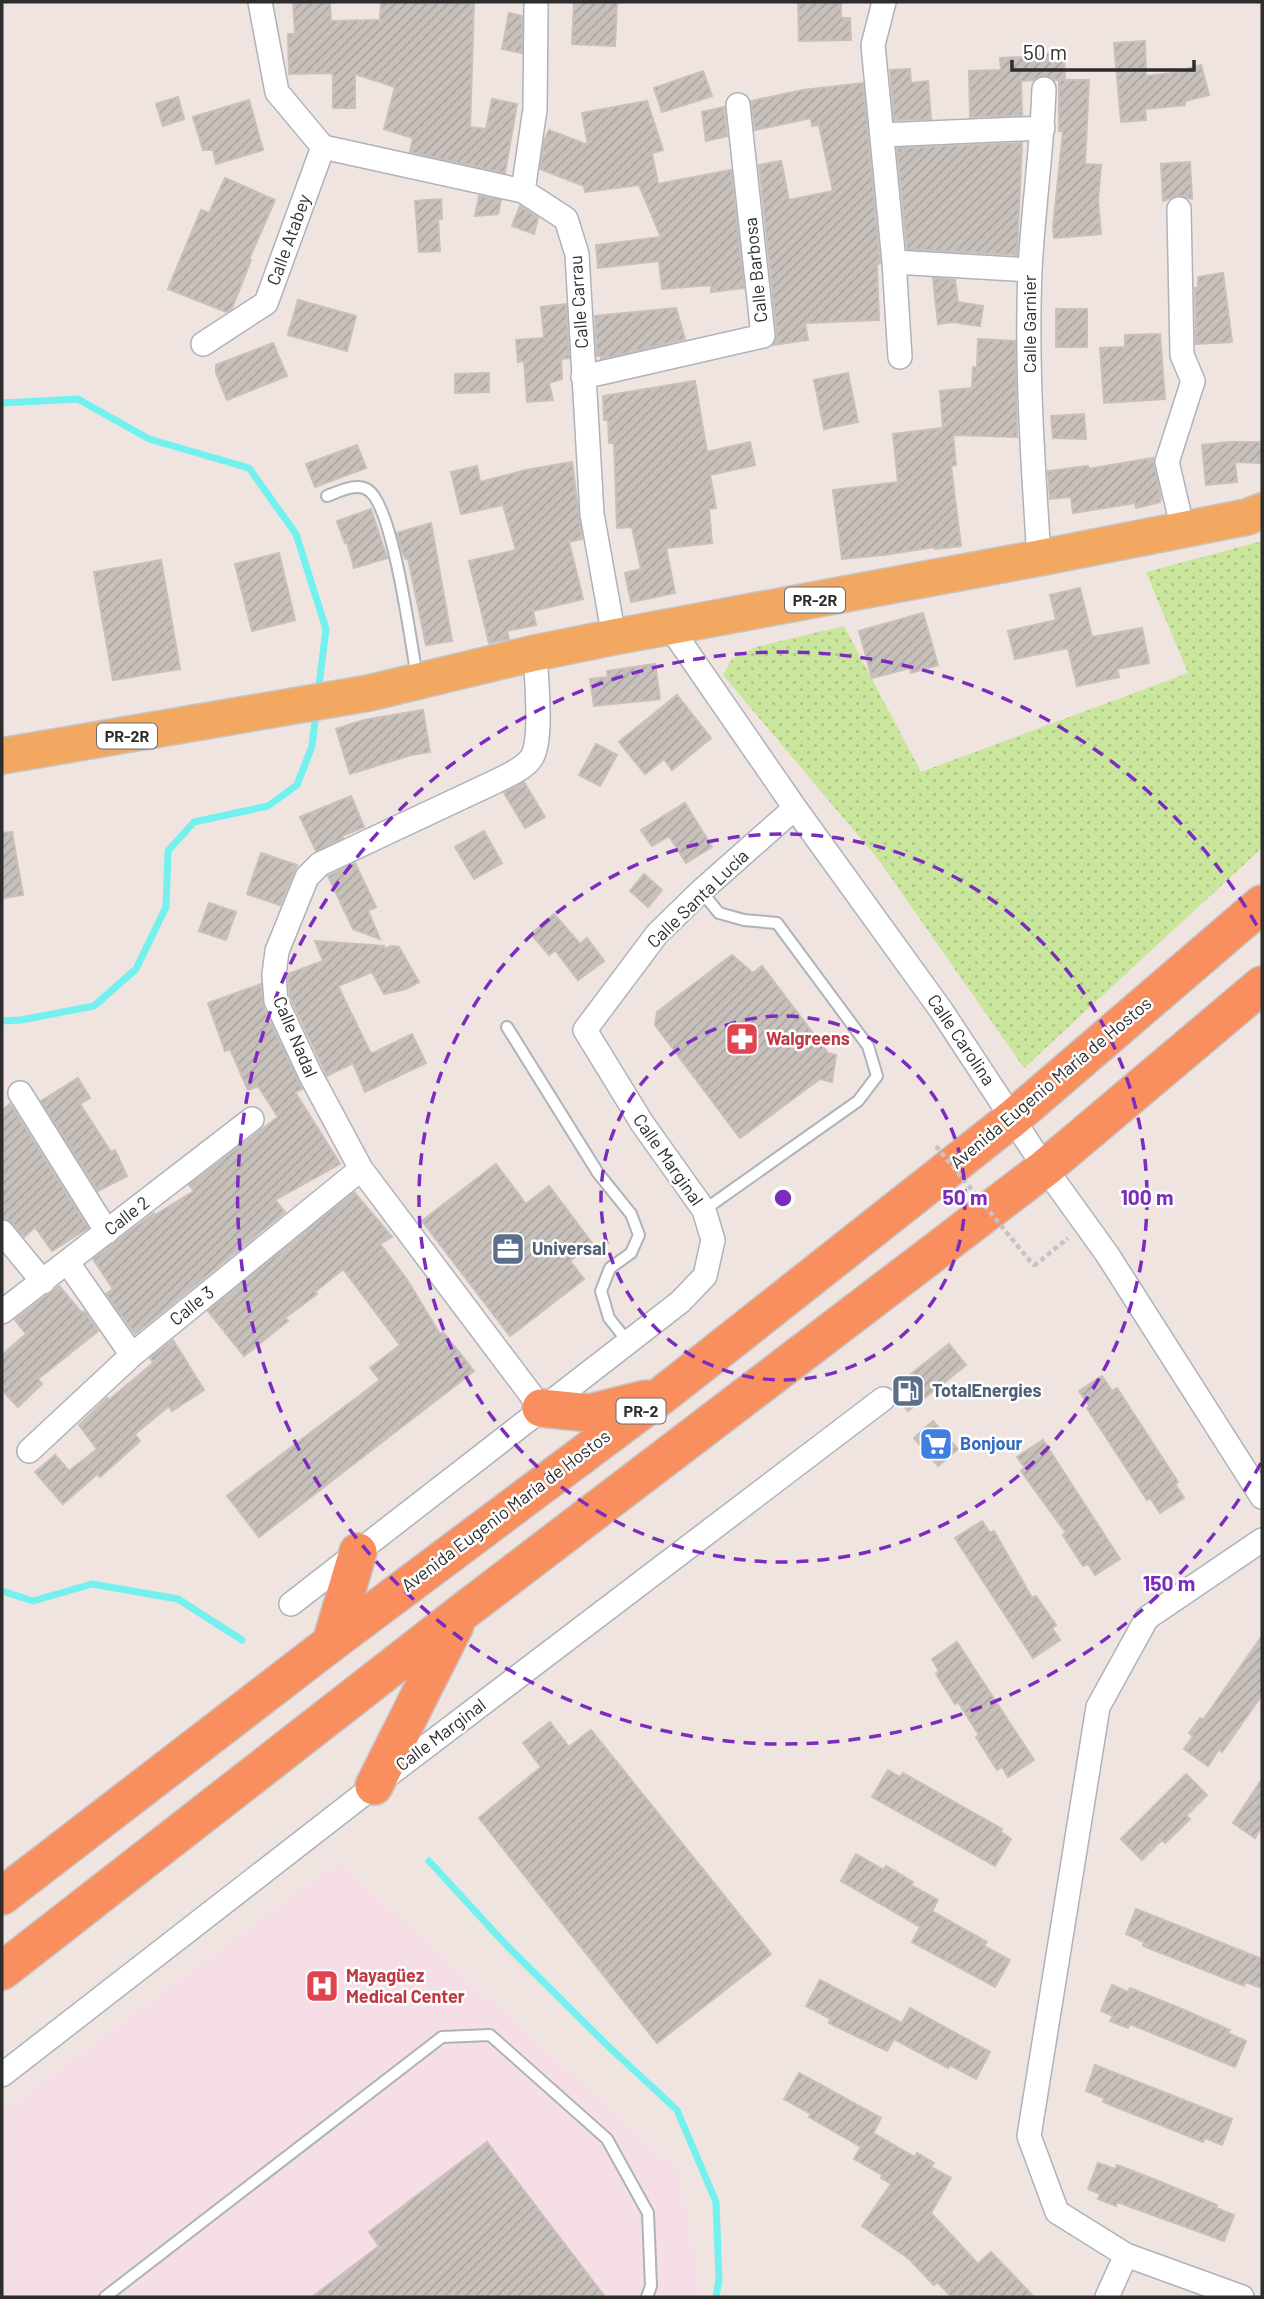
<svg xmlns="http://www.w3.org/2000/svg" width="1264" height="2299" viewBox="0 0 1264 2299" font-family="Barlow,sans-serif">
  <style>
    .medical { fill: #f5dee5 }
    .grass { fill: url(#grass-dots) }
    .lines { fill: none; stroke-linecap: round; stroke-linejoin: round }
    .stream { stroke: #73f1ef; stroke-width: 7 }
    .building { fill: url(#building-hatch); stroke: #cabfb9; stroke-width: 2 }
    .service-casing { stroke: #adb3ba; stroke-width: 14 }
    .minor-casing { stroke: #adb3ba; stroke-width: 26 }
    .primary-casing { stroke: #c4c4c4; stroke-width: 38 }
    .trunk-casing { stroke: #c4c4c4; stroke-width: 40 }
    .path { stroke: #c4c4c4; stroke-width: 4.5; stroke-dasharray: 5 3.5; stroke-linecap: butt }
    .service { stroke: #fff; stroke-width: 10 }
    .minor { stroke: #fff; stroke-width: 23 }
    .primary { stroke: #f3a861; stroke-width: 35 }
    .trunk { stroke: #f98e5e; stroke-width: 37 }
    .path-bridge { stroke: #c4c4c4; stroke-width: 4.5; stroke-dasharray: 5 3.5; stroke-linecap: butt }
    .ring { fill: none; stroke: #7b2cbf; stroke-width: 3.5; stroke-dasharray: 12 9 }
    .labels { text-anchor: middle; stroke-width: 5; stroke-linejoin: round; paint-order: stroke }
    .shield { fill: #fff; stroke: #6c6c6c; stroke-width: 2 }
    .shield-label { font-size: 16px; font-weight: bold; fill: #2d2d2d }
    .street-label { font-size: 18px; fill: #2d2d2d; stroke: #fff }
    .health-label { font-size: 18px; font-weight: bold; fill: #be3a42; stroke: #fff; text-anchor: start }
    .service-label { font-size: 18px; font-weight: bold; fill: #4e5e75; stroke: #fff; text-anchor: start }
    .shop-label { font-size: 18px; font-weight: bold; fill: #366cbe; stroke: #fff; text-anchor: start }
    .centre { fill: #7b2cbf; stroke: #fff; stroke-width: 3.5 }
    .ring-label { font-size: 21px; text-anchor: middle; font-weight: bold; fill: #7b2cbf; stroke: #fff; stroke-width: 5; stroke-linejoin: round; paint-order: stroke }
  </style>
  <defs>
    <pattern id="grass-dots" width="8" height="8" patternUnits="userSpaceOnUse" patternTransform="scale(1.75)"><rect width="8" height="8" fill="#cae59c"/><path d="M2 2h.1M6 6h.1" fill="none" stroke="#aec587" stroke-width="1.8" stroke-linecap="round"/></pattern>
    <pattern id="building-hatch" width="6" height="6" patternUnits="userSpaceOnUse" patternTransform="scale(1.75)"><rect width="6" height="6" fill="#c7c0bb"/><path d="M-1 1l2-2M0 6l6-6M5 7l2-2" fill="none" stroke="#aba5a1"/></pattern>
  </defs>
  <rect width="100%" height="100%" fill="#efe4e0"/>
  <path class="medical" d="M 338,1861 L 678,2170 L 700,2279 L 694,2297 L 2,2297 L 2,2111 Z"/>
  <path class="grass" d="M 1262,541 L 1262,848 L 1024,1068 L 878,859 L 723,675 L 732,659 L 756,647 L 844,626 L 921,772 L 1188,673 L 1146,572 Z"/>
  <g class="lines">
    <path class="stream" d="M 2,403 L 78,399 L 149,439 L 249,468 L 296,534 L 326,629 L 318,693
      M 2,1021 L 21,1020 L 94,1006 L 136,969 L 166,907 L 168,851 L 194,822 L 268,806 L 297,785 L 312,746 L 316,712
      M 2,1591 L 33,1601 L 92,1584 L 178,1599 L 242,1640
      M 429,1861 L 508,1947 L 608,2046 L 677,2110 L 716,2202 L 719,2279 L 716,2297"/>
  </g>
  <path class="building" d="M 293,2 L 330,2 L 331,21 L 380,20 L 381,2 L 474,2 L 470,127 L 486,129 L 492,99 L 517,104 L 505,173 L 410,152 L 413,138 L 384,129 L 395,87 L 355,74 L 355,108 L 333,108 L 333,73 L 289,74 L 288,34 L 295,34 Z
    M 574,2 L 617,2 L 615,46 L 572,44 Z
    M 798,2 L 841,2 L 841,18 L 850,18 L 851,40 L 799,41 Z
    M 509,13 L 522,16 L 522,53 L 502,49 Z
    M 1145,41 L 1146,76 L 1172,73 L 1201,65 L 1209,95 L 1185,101 L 1185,105 L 1145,109 L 1146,120 L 1121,122 L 1114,43 Z
    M 1064,53 L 1065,79 L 1054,80 L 1044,75 L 1033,80 L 1021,81 L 1022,115 L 970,117 L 969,71 L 1001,70 L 1000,58 L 1023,57 L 1023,54 Z
    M 910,69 L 911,83 L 928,81 L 931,119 L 894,120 L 890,70 Z
    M 703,71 L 712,96 L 662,112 L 654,88 Z
    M 1059,80 L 1089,80 L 1085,164 L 1101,165 L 1098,201 L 1101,234 L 1054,238 L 1053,227 L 1063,131 L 1059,131 Z
    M 863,83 L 880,263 L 877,265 L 879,320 L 805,323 L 808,340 L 773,345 L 777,334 L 759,165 L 781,161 L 789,200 L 833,191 L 819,125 L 812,126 L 811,118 L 755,130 L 751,101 L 803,90 Z
    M 178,97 L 184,119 L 163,126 L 156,104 Z
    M 249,100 L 263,150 L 216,164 L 213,150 L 203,150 L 193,117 Z
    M 647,101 L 663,150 L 652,153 L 658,184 L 731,170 L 744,288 L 711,292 L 711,285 L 662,289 L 659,261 L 598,268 L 596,245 L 661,237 L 639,185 L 585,192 L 584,186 L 540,169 L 544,141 L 549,130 L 588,145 L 582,113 Z
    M 724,107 L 727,136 L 706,141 L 702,112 Z
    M 1022,143 L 1017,255 L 907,249 L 897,148 Z
    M 1190,162 L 1192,199 L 1178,195 L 1163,201 L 1161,164 Z
    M 225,178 L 275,200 L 249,259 L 251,260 L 232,308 L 226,312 L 168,289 L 201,210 L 209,213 Z
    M 479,196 L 501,200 L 498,214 L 475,216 Z
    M 441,199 L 442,219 L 438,219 L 440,251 L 419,252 L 415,201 Z
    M 520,206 L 538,218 L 534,234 L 512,226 Z
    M 1223,273 L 1232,342 L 1196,344 L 1195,288 L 1198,288 L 1198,277 Z
    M 933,278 L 955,280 L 958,302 L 983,306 L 980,326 L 952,322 L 938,324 Z
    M 298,300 L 356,316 L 347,351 L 288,335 Z
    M 566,304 L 569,358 L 561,359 L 562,379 L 549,383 L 553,400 L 527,402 L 524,361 L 518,362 L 516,340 L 544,338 L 541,307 Z
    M 676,308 L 685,339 L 601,359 L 601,356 L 597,356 L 595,316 Z
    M 1056,309 L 1087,309 L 1087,347 L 1056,347 Z
    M 1160,334 L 1165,399 L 1104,403 L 1100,348 L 1125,347 L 1125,335 Z
    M 978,339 L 1015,341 L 1017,437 L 953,435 L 956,465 L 951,466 L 961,546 L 935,549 L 935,547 L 883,555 L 842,559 L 833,490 L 898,482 L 893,434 L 943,428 L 940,391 L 972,388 L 973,367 L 977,368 Z
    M 273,343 L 287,376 L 227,400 L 216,373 L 216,365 Z
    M 489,373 L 489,392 L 455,393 L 455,374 Z
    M 848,373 L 858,422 L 824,429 L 814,380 Z
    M 695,381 L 707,452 L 750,442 L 755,465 L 710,475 L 716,508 L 709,509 L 712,543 L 666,548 L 675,593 L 631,602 L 625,573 L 641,569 L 632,527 L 617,528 L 614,443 L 609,443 L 608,420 L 604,420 L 603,396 Z
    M 1084,414 L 1086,439 L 1053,438 L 1051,416 Z
    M 1230,442 L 1262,442 L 1262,463 L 1235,462 L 1237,482 L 1206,485 L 1202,445 Z
    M 357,445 L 366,468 L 315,487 L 306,464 Z
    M 1153,458 L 1161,499 L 1159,499 L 1160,502 L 1136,508 L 1135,503 L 1073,513 L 1071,497 L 1050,499 L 1048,471 L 1088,466 L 1088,469 Z
    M 572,462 L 582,539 L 569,542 L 583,599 L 533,611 L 536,625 L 507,631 L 509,639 L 489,643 L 469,561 L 516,550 L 503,505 L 461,514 L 451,472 L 477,466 L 480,482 L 526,470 Z
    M 371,509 L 387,558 L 354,568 L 347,542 L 345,543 L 337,521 Z
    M 431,523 L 452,641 L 426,645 L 408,558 L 406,559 L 403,554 L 397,533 Z
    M 279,553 L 295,620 L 252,631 L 235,564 Z
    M 161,560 L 180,669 L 113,680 L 94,572 Z
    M 1080,588 L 1092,637 L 1142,628 L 1149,663 L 1117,669 L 1119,677 L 1077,686 L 1068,648 L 1015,659 L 1008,631 L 1056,620 L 1050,595 Z
    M 923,613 L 938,665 L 911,673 L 910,668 L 872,678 L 859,631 Z
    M 655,664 L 660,699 L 594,706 L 590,679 L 608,677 L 607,671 Z
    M 677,695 L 711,738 L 672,770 L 664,759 L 645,774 L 619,742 Z
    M 423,710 L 430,752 L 411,755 L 350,774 L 336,729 L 364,720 Z
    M 596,744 L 617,755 L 600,786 L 579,775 Z
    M 524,782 L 545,817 L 525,828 L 504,793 Z
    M 351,796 L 364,827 L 342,836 L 343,838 L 316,851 L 300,817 Z
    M 685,803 L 712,847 L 686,863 L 669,836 L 652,846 L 641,830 Z
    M 484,831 L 502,863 L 474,879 L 455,847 Z
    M 12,832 L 23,895 L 2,898 L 2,833 Z
    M 261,853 L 297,865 L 280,905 L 247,894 Z
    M 355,863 L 376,907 L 368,911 L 380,939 L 353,929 L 328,876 Z
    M 644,874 L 662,890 L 648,907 L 630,891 Z
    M 209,903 L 236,912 L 226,940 L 199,931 Z
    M 554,914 L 580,944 L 587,938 L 604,961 L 578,980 L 555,950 L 549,955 L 531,934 Z
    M 315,941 L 384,946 L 385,949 L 391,946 L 399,947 L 419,982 L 406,989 L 384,994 L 372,972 L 338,986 L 371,1054 L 412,1034 L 426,1063 L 365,1092 L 353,1063 L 327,1076 L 290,997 L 288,974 L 323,961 Z
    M 732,955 L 753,973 L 762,966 L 828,1053 L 836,1055 L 832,1082 L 820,1079 L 740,1138 L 655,1025 L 657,1012 Z
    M 261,984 L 263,1007 L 302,1089 L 295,1092 L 340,1164 L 275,1200 L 285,1212 L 135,1334 L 106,1294 L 113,1289 L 93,1259 L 154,1213 L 155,1215 L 194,1191 L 189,1185 L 278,1117 L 258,1086 L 248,1090 L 230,1049 L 225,1051 L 208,1003 Z
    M 78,1078 L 90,1098 L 80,1104 L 111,1152 L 115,1150 L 127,1176 L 98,1191 L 41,1101 Z
    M 10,1104 L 88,1228 L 52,1251 L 35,1227 L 24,1237 L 12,1223 L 2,1218 L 2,1110 Z
    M 496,1164 L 526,1204 L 549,1186 L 592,1243 L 570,1261 L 584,1279 L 510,1336 L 422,1221 Z
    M 354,1192 L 392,1237 L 380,1244 L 406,1278 L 440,1334 L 443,1332 L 474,1371 L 259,1537 L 227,1496 L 380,1380 L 370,1368 L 400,1345 L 343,1269 L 315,1292 L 317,1294 L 285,1318 L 288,1321 L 244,1356 L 208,1311 Z
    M 59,1286 L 82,1313 L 84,1311 L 98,1331 L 38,1379 L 42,1384 L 18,1407 L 2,1390 L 2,1355 L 26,1334 L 15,1320 Z
    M 173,1340 L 204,1390 L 172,1411 L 169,1406 L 135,1434 L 140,1441 L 100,1477 L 97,1474 L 63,1504 L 35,1472 L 55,1455 L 69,1471 L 97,1449 L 79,1425 L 107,1398 L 109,1400 L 153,1363 L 150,1358 Z
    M 949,1344 L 966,1365 L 908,1411 L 892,1389 Z
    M 1102,1376 L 1112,1391 L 1117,1388 L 1178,1482 L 1175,1484 L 1184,1498 L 1160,1513 L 1150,1498 L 1147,1500 L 1087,1408 L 1090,1407 L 1079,1391 Z
    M 933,1421 L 958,1449 L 938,1466 L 914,1438 Z
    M 1043,1440 L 1120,1559 L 1095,1575 L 1088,1564 L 1083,1566 L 1063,1535 L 1066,1533 L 1021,1471 L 1025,1468 L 1017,1457 Z
    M 982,1521 L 990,1533 L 994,1531 L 1032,1598 L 1036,1596 L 1056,1625 L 1052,1628 L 1060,1640 L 1033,1658 L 955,1538 Z
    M 1262,1636 L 1262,1695 L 1222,1752 L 1219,1749 L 1208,1766 L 1184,1749 L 1193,1736 L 1189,1733 L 1200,1718 L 1203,1720 Z
    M 957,1642 L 1034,1760 L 1008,1777 L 1002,1767 L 997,1770 L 976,1737 L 979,1735 L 958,1702 L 955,1704 L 936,1674 L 939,1671 L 932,1659 Z
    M 550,1722 L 569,1747 L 591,1730 L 771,1954 L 657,2043 L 479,1818 L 541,1767 L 523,1743 Z
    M 888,1770 L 900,1777 L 903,1773 L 1002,1829 L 1001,1832 L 1011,1839 L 995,1866 L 872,1797 Z
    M 1186,1774 L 1207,1795 L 1186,1816 L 1190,1819 L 1165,1843 L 1162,1840 L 1142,1860 L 1121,1839 Z
    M 1262,1779 L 1262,1826 L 1255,1838 L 1233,1823 Z
    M 856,1854 L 884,1870 L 886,1866 L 913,1882 L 911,1885 L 938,1900 L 932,1911 L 987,1942 L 984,1946 L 1010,1960 L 995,1987 L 912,1942 L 920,1927 L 841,1881 Z
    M 1136,1909 L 1262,1959 L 1262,1988 L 1245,1982 L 1244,1986 L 1143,1946 L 1144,1942 L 1126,1934 Z
    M 820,1980 L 902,2023 L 910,2008 L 990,2052 L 976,2079 L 950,2065 L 948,2068 L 894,2039 L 887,2051 L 829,2023 L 831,2019 L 806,2006 Z
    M 1112,1985 L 1128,1992 L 1130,1988 L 1177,2007 L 1230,2030 L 1228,2033 L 1246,2041 L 1235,2067 L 1130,2024 L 1128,2028 L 1110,2021 L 1113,2016 L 1101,2011 Z
    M 1095,2065 L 1232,2119 L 1222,2145 L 1205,2138 L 1203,2142 L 1103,2102 L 1104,2098 L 1086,2091 Z
    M 799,2073 L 881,2118 L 873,2133 L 915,2157 L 917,2153 L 934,2163 L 931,2167 L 951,2178 L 931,2213 L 978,2264 L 991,2252 L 1034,2297 L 952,2297 L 937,2282 L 934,2285 L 908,2258 L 862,2226 L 891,2184 L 881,2178 L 882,2175 L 854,2159 L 861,2147 L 809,2117 L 811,2114 L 784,2099 Z
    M 487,2142 L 605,2297 L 312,2297 L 379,2246 L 369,2232 Z
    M 1098,2163 L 1115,2169 L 1117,2165 L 1156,2180 L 1217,2205 L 1216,2208 L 1234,2215 L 1224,2241 L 1117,2202 L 1116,2206 L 1098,2199 L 1100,2194 L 1088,2189 Z"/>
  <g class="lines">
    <defs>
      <path id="service" d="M 327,496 C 338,492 357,482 368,490 C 393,505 411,644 417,677
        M 701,891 L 719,913 L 744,920 L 777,923 L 868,1046 L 877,1076 L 858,1101 L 704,1210
        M 507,1027 L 598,1173 L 631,1214 L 639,1235 L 631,1253 L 610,1268 L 601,1291 L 609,1318 L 628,1342
        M 105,2297 L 442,2037 L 490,2035 L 607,2139 L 648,2213 L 651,2286 L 647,2297"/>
      <path id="minor" d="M 260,2 L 277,92 L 323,147 L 523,191 L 566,219 L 577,254 L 592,514 L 614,637
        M 884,2 L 873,45 L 894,262 L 900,357
        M 883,135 L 1043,128
        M 523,191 L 535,109 L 536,6
        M 1179,209 L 1182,355 L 1193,381 L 1167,462 L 1183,530
        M 894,262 L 1030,270
        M 203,344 L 266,303 L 323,147
        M 583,377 L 763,336 L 738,105
        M 1039,558 C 1033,463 1026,366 1030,270 C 1033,210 1042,150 1044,89
        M 670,627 L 795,808 L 941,1010 L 1045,1168 L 1107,1254 L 1262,1497
        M 535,653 C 536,676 543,738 532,757 C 525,768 512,773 501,779 L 320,864 L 307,877 L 277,951 L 274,975 L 276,1001 L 310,1074 L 361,1169 L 541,1408
        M 20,1093 L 107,1232
        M 2,1232 L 43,1282
        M 68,1263 L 132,1355
        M 2,1312 L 252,1119
        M 29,1451 L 132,1355 L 361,1169
        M 291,1604 L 680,1302 L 705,1276 L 713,1240 L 704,1210 L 642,1123 L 585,1030 L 657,934 L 701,891 L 795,808
        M 2,2075 L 374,1786 L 883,1399
        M 1107,2297 L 1126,2255
        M 1242,2297 L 1126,2255 L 1057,2212 L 1029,2136 L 1098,1707 L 1147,1618 L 1262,1540"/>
      <path id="primary" d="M 2,756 L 369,693 L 535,653 L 614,637 L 1039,558 L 1247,517 L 1262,511"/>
      <path id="trunk" d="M 541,1408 L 590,1413 L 646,1399
        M 331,1643 L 358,1552
        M 374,1786 L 455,1625
        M 2,1896 L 331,1643 L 661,1396 L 1013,1118 L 1262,904
        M 2,1971 L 460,1614 L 1045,1168 L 1262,985"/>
    </defs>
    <use href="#service" class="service-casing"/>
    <use href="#minor" class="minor-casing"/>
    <use href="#primary" class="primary-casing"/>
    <use href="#trunk" class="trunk-casing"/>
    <path class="path" d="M 1034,1266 L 1068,1238"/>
    <use href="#service" class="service"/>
    <use href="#minor" class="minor"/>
    <use href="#primary" class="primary"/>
    <use href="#trunk" class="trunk"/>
    <path class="path-bridge" d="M 936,1146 L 1034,1266"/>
  </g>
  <g class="ring">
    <circle cx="783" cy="1198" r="182"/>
    <circle cx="783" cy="1198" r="364"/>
    <path d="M1261 1463A546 546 0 1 1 1261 933"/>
  </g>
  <defs>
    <symbol id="pharmacy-square" viewBox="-11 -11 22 22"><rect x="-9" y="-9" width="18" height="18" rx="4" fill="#e0444e" stroke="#fff"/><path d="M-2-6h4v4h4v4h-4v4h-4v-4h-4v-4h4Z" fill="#fff"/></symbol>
    <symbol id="office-square" viewBox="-11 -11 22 22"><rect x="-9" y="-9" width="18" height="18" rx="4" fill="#5c6f8a" stroke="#fff"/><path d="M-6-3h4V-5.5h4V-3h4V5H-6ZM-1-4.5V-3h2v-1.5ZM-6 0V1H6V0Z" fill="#fff"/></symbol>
    <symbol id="fuel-square" viewBox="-11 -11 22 22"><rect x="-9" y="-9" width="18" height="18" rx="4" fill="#5c6f8a" stroke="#fff"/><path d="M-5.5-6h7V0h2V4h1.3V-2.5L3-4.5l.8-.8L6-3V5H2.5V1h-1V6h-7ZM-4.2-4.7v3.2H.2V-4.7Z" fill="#fff"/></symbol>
    <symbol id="supermarket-square" viewBox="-11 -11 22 22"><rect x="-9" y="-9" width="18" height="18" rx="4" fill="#3f7fe0" stroke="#fff"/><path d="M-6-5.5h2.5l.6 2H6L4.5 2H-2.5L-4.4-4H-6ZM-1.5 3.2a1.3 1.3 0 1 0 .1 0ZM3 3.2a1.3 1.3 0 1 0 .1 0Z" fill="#fff"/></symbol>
    <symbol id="hospital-square" viewBox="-11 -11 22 22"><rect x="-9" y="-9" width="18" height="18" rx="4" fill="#e0444e" stroke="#fff"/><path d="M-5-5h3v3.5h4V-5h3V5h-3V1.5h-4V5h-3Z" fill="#fff"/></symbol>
  </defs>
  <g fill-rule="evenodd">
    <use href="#pharmacy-square" x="723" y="1020" width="38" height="38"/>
    <use href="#office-square" x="489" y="1230" width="38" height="38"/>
    <use href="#fuel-square" x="889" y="1372" width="38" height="38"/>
    <use href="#supermarket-square" x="917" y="1425" width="38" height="38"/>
    <use href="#hospital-square" x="303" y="1967" width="38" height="38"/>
  </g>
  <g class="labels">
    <g class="shield">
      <rect x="785" y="587.5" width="60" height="25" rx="5"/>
      <rect x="97" y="723.5" width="60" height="25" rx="5"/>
      <rect x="616.5" y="1398.5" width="49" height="25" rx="5"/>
    </g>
    <g class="shield-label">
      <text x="815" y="606">PR-2R</text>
      <text x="127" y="742">PR-2R</text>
      <text x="641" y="1417">PR-2</text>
    </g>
    <g class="street-label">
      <text transform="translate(289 240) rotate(-70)" y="6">Calle Atabey</text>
      <text transform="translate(756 270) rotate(-96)" y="6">Calle Barbosa</text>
      <text transform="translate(579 302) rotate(-94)" y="6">Calle Carrau</text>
      <text transform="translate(1030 324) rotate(-90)" y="6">Calle Garnier</text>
      <text transform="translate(698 899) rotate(-44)" y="6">Calle Santa Lucía</text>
      <text transform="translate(295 1037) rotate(67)" y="6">Calle Nadal</text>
      <text transform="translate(961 1040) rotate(56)" y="6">Calle Carolina</text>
      <text transform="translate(1051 1083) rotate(-40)" y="6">Avenida Eugenio María de Hostos</text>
      <text transform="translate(668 1160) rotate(55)" y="6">Calle Marginal</text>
      <text transform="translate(127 1216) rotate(-38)" y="6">Calle 2</text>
      <text transform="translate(192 1306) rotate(-39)" y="6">Calle 3</text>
      <text transform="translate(506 1511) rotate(-37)" y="6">Avenida Eugenio María de Hostos</text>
      <text transform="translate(441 1735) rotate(-37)" y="6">Calle Marginal</text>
    </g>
    <g class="health-label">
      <text x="766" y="1045">Walgreens</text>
      <text x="346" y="1982">Mayagüez<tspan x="346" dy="21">Medical Center</tspan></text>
    </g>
    <g class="service-label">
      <text x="532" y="1255">Universal</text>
      <text x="932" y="1397">TotalEnergies</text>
    </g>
    <g class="shop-label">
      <text x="960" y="1450">Bonjour</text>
    </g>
  </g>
  <circle cx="783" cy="1198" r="10" class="centre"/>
  <g class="ring-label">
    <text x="965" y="1205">50 m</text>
    <text x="1147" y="1205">100 m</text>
    <text x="1169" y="1591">150 m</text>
  </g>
  <rect width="1264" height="2299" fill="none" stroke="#2d2d2d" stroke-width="7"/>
  <path d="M1012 60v10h182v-10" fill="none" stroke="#2d2d2d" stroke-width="3.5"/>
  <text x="1023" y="60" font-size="21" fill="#2d2d2d" stroke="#ffffff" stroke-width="5" paint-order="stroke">50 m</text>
</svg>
